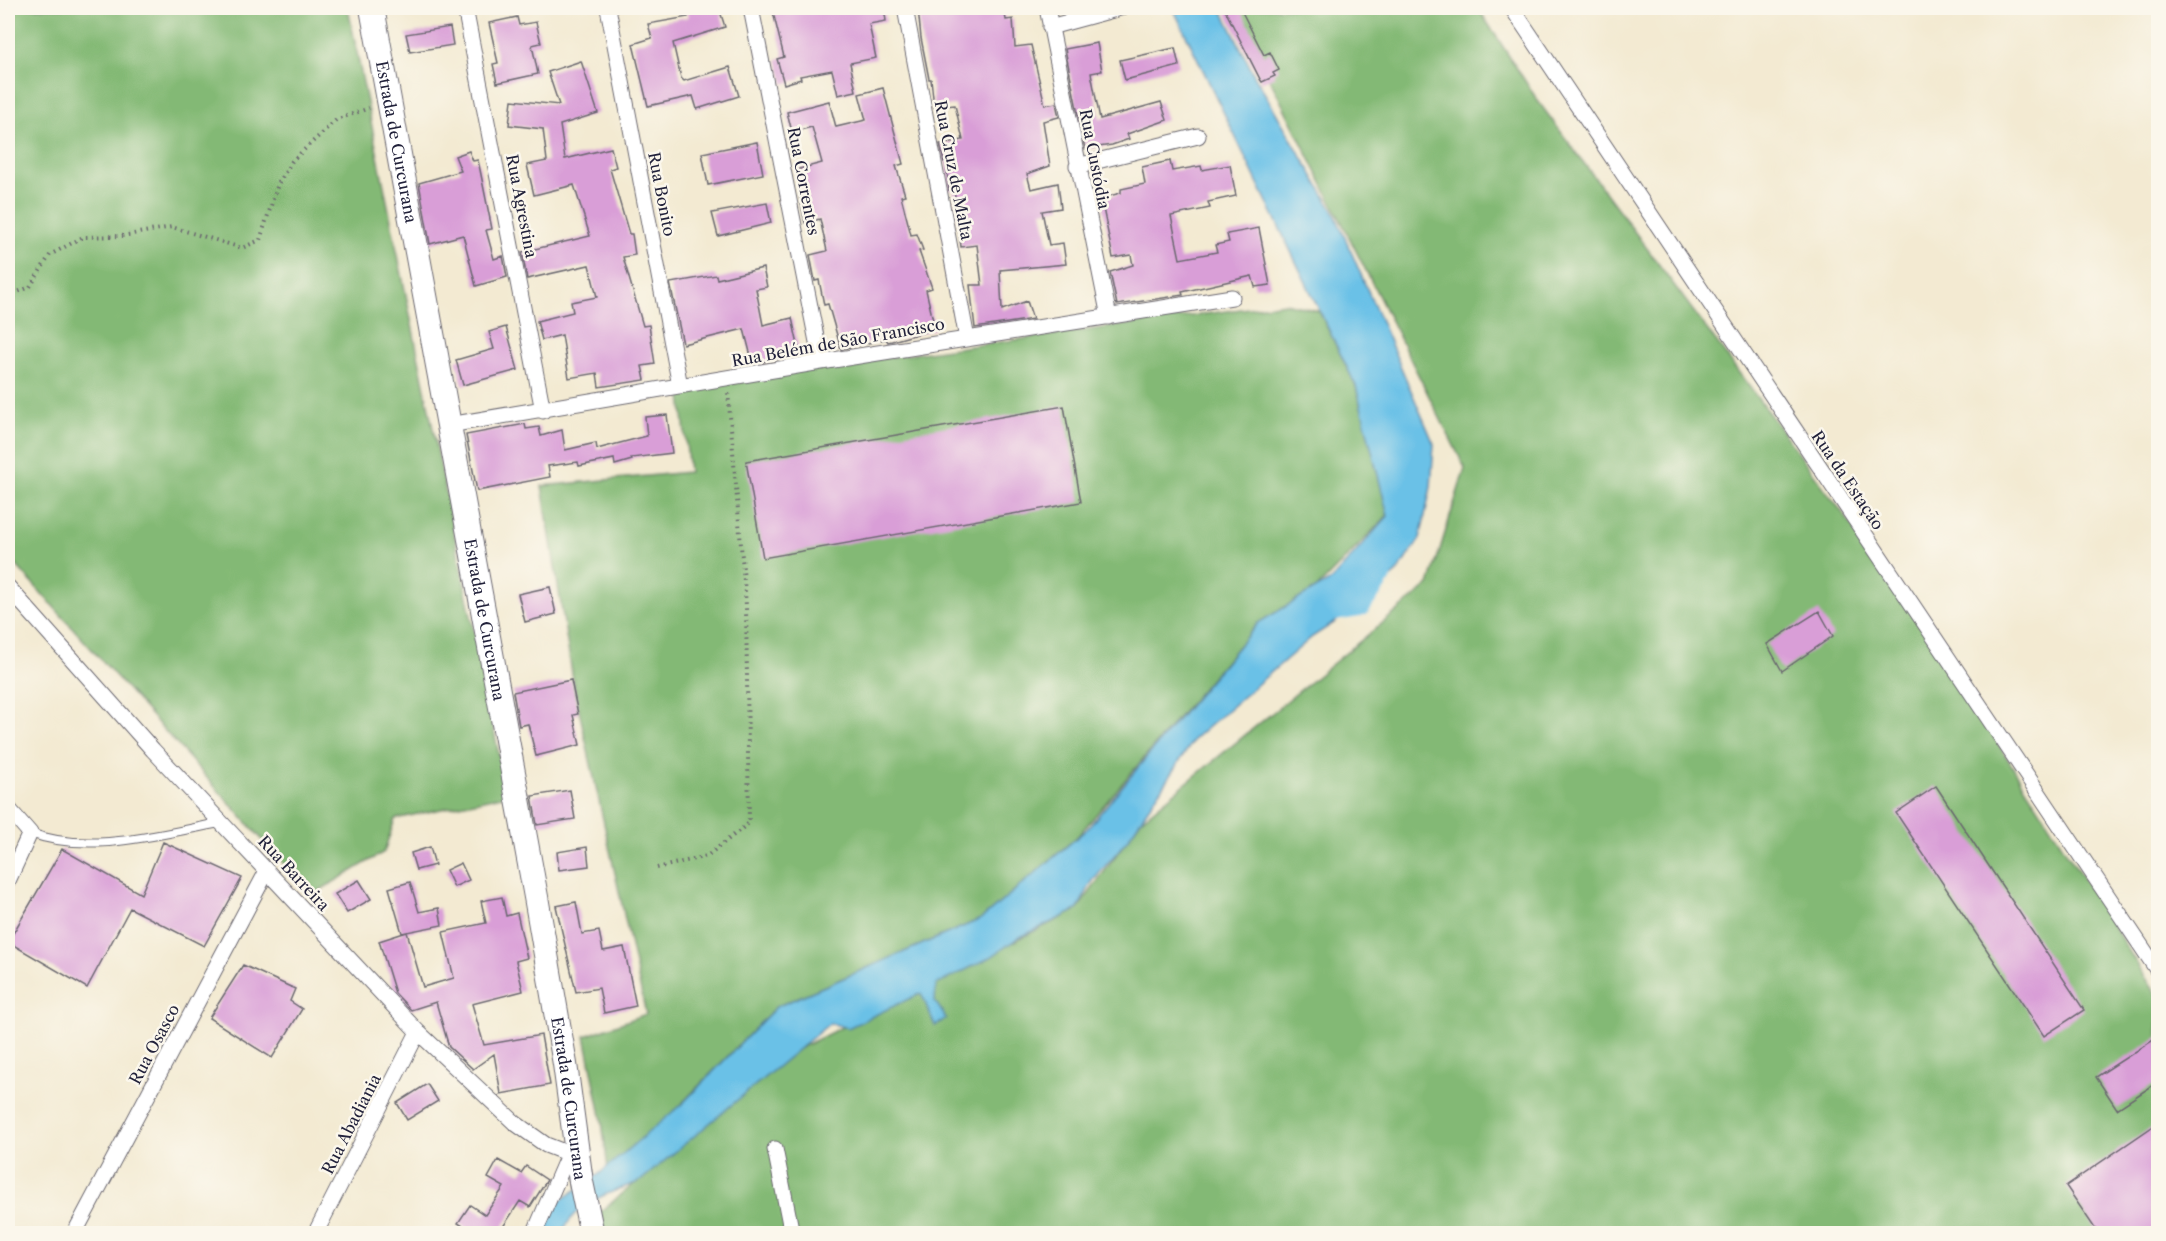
<svg xmlns="http://www.w3.org/2000/svg" width="2166" height="1241" viewBox="0 0 2166 1241" font-family="'Libre Caslon Text',serif">
  <style>
    .forest { fill: #83b975; stroke: #526e58; stroke-width: 1.5 }
    .water { fill: #6ac1e7; stroke: #467291; stroke-width: 1.5 }
    .lines { fill: none; stroke-linecap: round; stroke-linejoin: round }
    .canal { stroke: #6ac1e7; stroke-width: 20 }
    .building { fill: #d99ed7 }
    .service-casing { stroke: #6b6870; stroke-width: 10 }
    .minor-casing { stroke: #6b6870; stroke-width: 17 }
    .primary-casing { stroke: #6b6870; stroke-width: 26 }
    .path { stroke: #6b6870; stroke-width: 4; stroke-dasharray: 1.5 4.5; stroke-linecap: butt }
    .service { stroke: #fff; stroke-width: 8 }
    .minor { stroke: #fff; stroke-width: 15 }
    .primary { stroke: #fff; stroke-width: 24 }
    .labels { text-anchor: middle; stroke-width: 5; stroke-linejoin: round; paint-order: stroke }
    .street-label { font-size: 16px; fill: #22223b; stroke: #fbf7ec }
  </style>
  <rect width="100%" height="100%" fill="#fbf7ec"/>
  <filter id="ink" filterUnits="userSpaceOnUse"><feTurbulence type="fractalNoise" baseFrequency=".0167" numOctaves="2"/><feDisplacementMap in="SourceGraphic" scale="12" xChannelSelector="R" yChannelSelector="G"/><feConvolveMatrix kernelMatrix="1 2 1 2 8 2 1 2 1" color-interpolation-filters="sRGB"/></filter>
  <filter id="wash" filterUnits="userSpaceOnUse"><feTurbulence type="fractalNoise" baseFrequency=".008" numOctaves="4" result="noise"/><feDisplacementMap in="SourceGraphic" scale="24" xChannelSelector="R" yChannelSelector="G"/><feGaussianBlur stdDeviation="1.35" result="paint"/><feColorMatrix in="noise" values="0 0 0 0 0 0 0 0 0 0 0 0 0 0 0 0 0 1.4 0 .05"/><feComposite in="paint" operator="in"/></filter>
  <g filter="url(#wash)">
    <rect width="100%" height="100%" fill="#f3ead2"/>
    <path class="forest" d="M 8,8 L 348,8 L 507,795 L 395,819 L 384,852 L 312,895 L 8,556 Z
      M 1234,8 L 1478,8 L 1538,101 L 1910,604 L 2158,997 L 2158,1233 L 604,1234 L 600,1212 L 798,1049 L 1077,910 L 1141,820 L 1429,585 L 1465,468 Z
      M 1285,303 L 1319,311 L 1356,386 L 1388,515 L 1317,588 L 1258,623 L 1077,837 L 981,919 L 776,1007 L 609,1178 L 602,1121 L 585,1036 L 646,1014 L 575,692 L 542,486 L 689,472 L 680,386 Z"/>
    <path class="water" d="M 1173,8 L 1221,8 L 1254,75 L 1334,212 L 1434,444 L 1431,487 L 1420,539 L 1396,573 L 1334,623 L 1312,637 L 1194,739 L 1128,839 L 1092,882 L 1077,910 L 1018,938 L 991,957 L 936,985 L 935,1001 L 946,1018 L 935,1026 L 921,993 L 848,1028 L 830,1023 L 639,1182 C 610,1192 576,1203 562,1233 L 537,1234 L 558,1202 L 599,1174 L 683,1103 L 776,1007 L 981,919 L 1087,829 L 1258,623 L 1331,580 L 1388,516 L 1356,386 Z"/>
    <g class="lines">
      <path class="canal" d="M 1329,612 L 1360,607 L 1382,576"/>
    </g>
    <g id="blocks">
      <path class="building" d="M 696,8 L 719,8 L 725,27 L 673,43 L 681,78 L 684,81 L 730,67 L 739,96 L 697,109 L 693,96 L 648,106 L 633,44 L 652,38 L 648,24 L 688,17 L 686,10 Z
        M 772,8 L 884,8 L 886,21 L 869,24 L 876,58 L 850,63 L 856,91 L 838,95 L 832,70 L 800,76 L 801,79 L 784,84 L 777,59 L 784,57 Z
        M 918,8 L 1004,8 L 1006,20 L 1013,19 L 1015,47 L 1031,45 L 1045,105 L 1056,103 L 1059,117 L 1043,121 L 1050,166 L 1027,174 L 1031,189 L 1058,183 L 1061,208 L 1042,211 L 1049,245 L 1063,243 L 1066,264 L 1000,270 L 1002,310 L 1027,301 L 1033,319 L 975,328 L 970,285 L 982,285 L 977,245 L 961,247 L 954,190 L 949,190 L 946,161 L 944,162 L 940,144 L 963,140 L 955,105 L 934,107 L 931,79 L 929,79 L 921,38 Z
        M 1224,8 L 1240,8 L 1264,55 L 1270,52 L 1279,70 L 1273,73 L 1275,76 L 1262,82 L 1260,79 Z
        M 517,17 L 519,25 L 536,22 L 541,43 L 532,45 L 538,74 L 497,83 L 493,64 L 498,63 L 489,23 Z
        M 450,27 L 453,45 L 410,52 L 406,34 Z
        M 1097,43 L 1102,71 L 1091,73 L 1100,119 L 1161,102 L 1167,120 L 1127,134 L 1129,139 L 1112,145 L 1085,149 L 1065,49 Z
        M 1175,48 L 1179,66 L 1125,80 L 1120,60 Z
        M 581,61 L 598,113 L 560,125 L 565,159 L 611,148 L 616,167 L 610,169 L 629,234 L 632,234 L 635,255 L 623,257 L 643,326 L 649,325 L 655,364 L 642,366 L 645,380 L 599,387 L 597,373 L 569,378 L 562,335 L 542,340 L 537,321 L 573,312 L 571,302 L 597,297 L 589,265 L 527,279 L 522,252 L 590,236 L 574,185 L 534,195 L 527,165 L 547,161 L 543,129 L 509,125 L 512,100 L 559,105 L 548,72 Z
        M 883,88 L 903,164 L 896,166 L 905,195 L 901,196 L 911,235 L 917,234 L 923,250 L 919,251 L 932,288 L 926,290 L 935,329 L 896,340 L 888,342 L 886,339 L 841,349 L 828,304 L 824,305 L 819,280 L 815,281 L 810,255 L 827,251 L 820,219 L 805,223 L 799,193 L 804,191 L 799,169 L 822,163 L 812,127 L 792,132 L 787,112 L 829,101 L 836,127 L 866,120 L 859,94 Z
        M 757,142 L 763,174 L 708,185 L 702,153 Z
        M 469,151 L 473,161 L 478,160 L 492,229 L 486,230 L 494,259 L 503,256 L 507,277 L 476,286 L 463,235 L 430,244 L 419,183 L 461,171 L 455,156 Z
        M 1170,161 L 1172,171 L 1201,166 L 1202,170 L 1230,165 L 1236,196 L 1208,202 L 1210,208 L 1171,216 L 1180,259 L 1217,252 L 1215,245 L 1229,242 L 1227,234 L 1259,228 L 1270,285 L 1255,287 L 1252,276 L 1182,292 L 1183,295 L 1117,305 L 1110,272 L 1133,265 L 1131,255 L 1113,258 L 1101,198 L 1121,193 L 1121,189 L 1145,184 L 1142,167 Z
        M 767,203 L 771,223 L 718,236 L 712,213 Z
        M 763,268 L 767,287 L 756,289 L 763,325 L 792,318 L 800,354 L 753,364 L 744,329 L 683,344 L 670,283 L 716,275 L 717,279 Z
        M 506,327 L 518,370 L 463,385 L 456,360 L 494,349 L 489,332 Z
        M 1064,406 L 1081,502 L 763,558 L 746,461 Z
        M 667,415 L 672,453 L 631,458 L 632,460 L 615,465 L 614,459 L 579,466 L 578,462 L 548,466 L 550,477 L 477,491 L 466,435 L 525,424 L 526,429 L 539,427 L 541,436 L 562,430 L 565,450 L 596,443 L 597,449 L 647,436 L 645,417 Z
        M 550,587 L 556,614 L 525,622 L 518,594 Z
        M 1819,611 L 1833,636 L 1782,671 L 1767,644 Z
        M 571,680 L 578,714 L 573,715 L 580,745 L 536,756 L 528,724 L 519,726 L 513,692 Z
        M 1936,786 L 2084,1010 L 2044,1036 L 1896,813 Z
        M 570,790 L 575,819 L 537,825 L 532,796 Z
        M 163,842 L 242,878 L 204,946 L 130,908 L 87,988 L 8,942 L 62,849 L 141,894 Z
        M 430,847 L 435,865 L 416,870 L 411,853 Z
        M 587,847 L 589,866 L 559,870 L 557,852 Z
        M 461,863 L 469,880 L 454,887 L 446,870 Z
        M 359,880 L 371,899 L 347,913 L 335,894 Z
        M 410,882 L 419,912 L 439,908 L 442,925 L 402,933 L 389,888 Z
        M 502,897 L 506,916 L 517,913 L 527,958 L 516,961 L 523,991 L 472,1004 L 484,1045 L 541,1035 L 550,1085 L 501,1094 L 494,1054 L 473,1069 L 449,1047 L 436,1002 L 411,1010 L 395,993 L 379,941 L 407,932 L 423,987 L 454,978 L 443,932 L 486,923 L 481,901 Z
        M 576,902 L 582,934 L 599,931 L 603,951 L 624,947 L 636,1006 L 604,1013 L 599,988 L 576,992 L 556,906 Z
        M 243,965 L 295,989 L 290,1001 L 302,1009 L 272,1058 L 209,1018 Z
        M 2158,1037 L 2158,1082 L 2117,1109 L 2096,1077 Z
        M 427,1084 L 438,1101 L 407,1120 L 397,1103 Z
        M 2158,1123 L 2158,1233 L 2098,1233 L 2066,1186 Z
        M 498,1160 L 521,1173 L 526,1166 L 547,1180 L 530,1207 L 520,1201 L 499,1233 L 474,1233 L 458,1223 L 470,1205 L 485,1215 L 504,1187 L 488,1178 Z"/>
    </g>
  </g>
  <g filter="url(#ink)">
    <use href="#blocks" fill-opacity="0" stroke="#6b6870" stroke-width="1.5"/>
    <g class="lines">
      <defs>
        <path id="service" d="M 30,833 C 89,855 160,834 220,823"/>
        <path id="minor" d="M 465,8 L 543,411
          M 608,8 L 680,386
          M 751,8 L 821,362
          M 905,8 L 967,339
          M 1047,8 L 1109,317
          M 1512,8 L 2158,971
          M 1050,27 L 1120,8
          M 1077,166 L 1198,136
          M 449,425 L 821,362 L 1232,297
          M 8,587 L 153,750 L 418,1032 L 515,1123 L 546,1145 L 577,1157
          M 8,808 L 30,833 L 8,881
          M 775,1149 L 792,1234
          M 74,1234 L 267,871
          M 315,1234 L 418,1032
          M 534,1234 L 568,1155"/>
        <g id="primary">
          <path id="s1" d="M 372,8 L 536,897 L 565,1064 L 581,1182 L 592,1234"/>
        </g>
      </defs>
      <use href="#service" class="service-casing"/>
      <use href="#minor" class="minor-casing"/>
      <use href="#primary" class="primary-casing"/>
      <path class="path" d="M 8,296 L 30,287 L 50,255 L 83,237 L 122,236 L 172,227 L 242,248 L 260,240 L 278,184 L 292,161 L 336,120 L 369,108
        M 657,868 L 707,856 L 749,823 L 746,605 L 728,392"/>
      <use href="#service" class="service"/>
      <use href="#minor" class="minor"/>
      <use href="#primary" class="primary"/>
    </g>
  </g>
  <g class="labels">
    <g class="street-label">
      <text dy="6" stroke="none"><textPath href="#s1" startOffset="136">Estrada de Curcurana</textPath></text>
      <text transform="translate(1095 159) rotate(79)" y="6">Rua Custódia</text>
      <text transform="translate(954 170) rotate(79)" y="6">Rua Cruz de Malta</text>
      <text transform="translate(804 181) rotate(79)" y="6">Rua Correntes</text>
      <text transform="translate(662 194) rotate(79)" y="6">Rua Bonito</text>
      <text transform="translate(522 206) rotate(79)" y="6">Rua Agrestina</text>
      <text transform="translate(838 342) rotate(-10)" y="6">Rua Belém de São Francisco</text>
      <text transform="translate(1848 480) rotate(56)" y="6">Rua da Estação</text>
      <text dy="6" stroke="none"><textPath href="#s1" startOffset="622">Estrada de Curcurana</textPath></text>
      <text transform="translate(294 873) rotate(47)" y="6">Rua Barreira</text>
      <text transform="translate(154 1044) rotate(-62)" y="6">Rua Osasco</text>
      <text dy="6" stroke="none"><textPath href="#s1" startOffset="1108">Estrada de Curcurana</textPath></text>
      <text transform="translate(351 1124) rotate(-63)" y="6">Rua Abadiania</text>
    </g>
  </g>
  <rect width="2166" height="1241" fill="none" stroke="#fbf7ec" stroke-width="30"/>
</svg>
